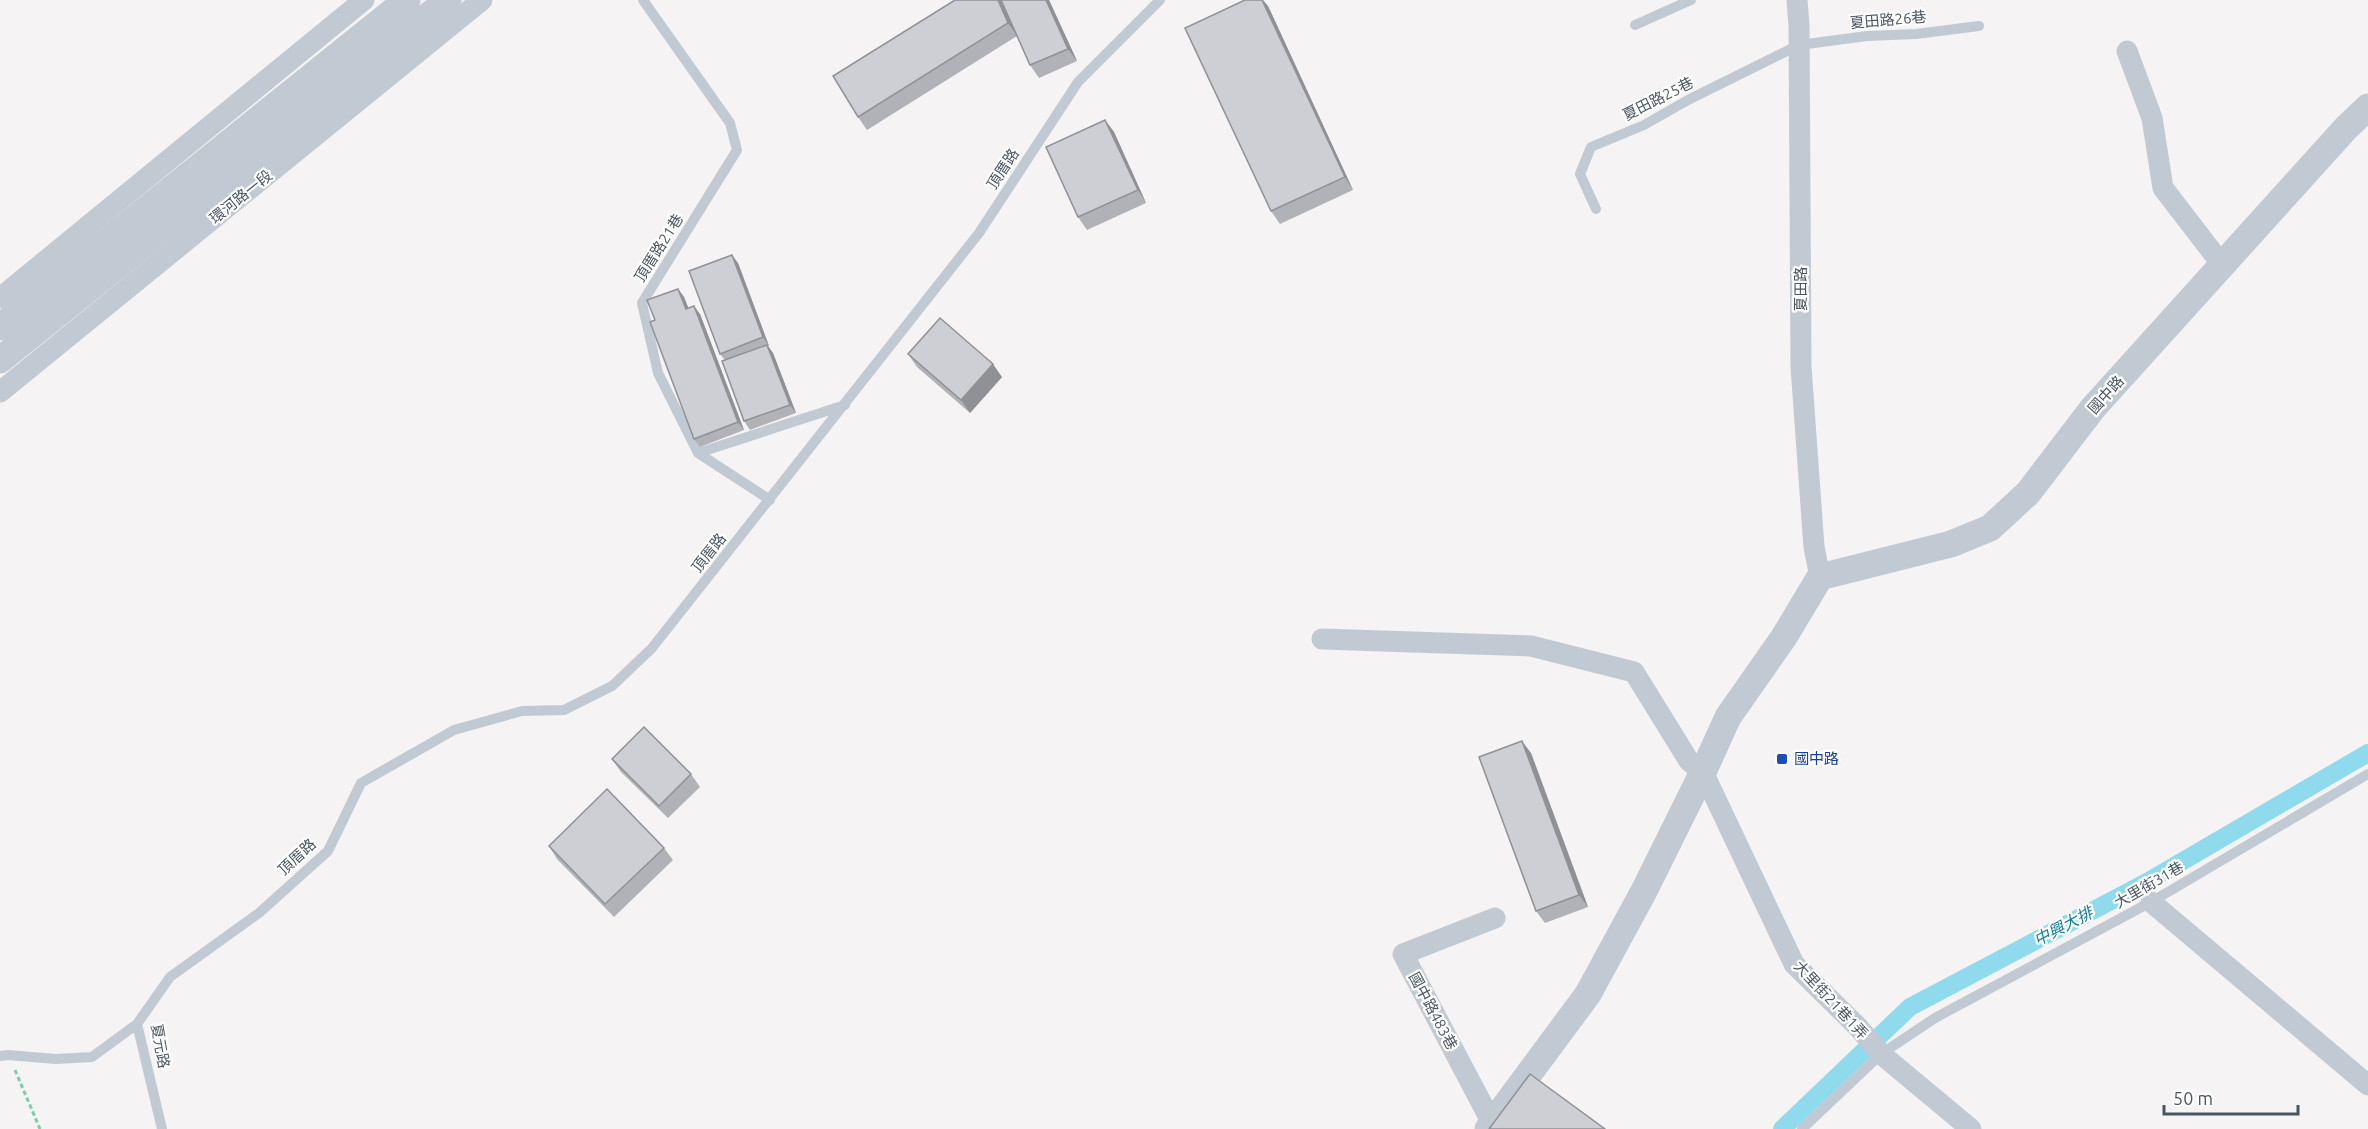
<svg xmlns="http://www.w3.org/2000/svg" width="2368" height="1129" viewBox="0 0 2368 1129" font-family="Ubuntu,'Noto Sans TC',sans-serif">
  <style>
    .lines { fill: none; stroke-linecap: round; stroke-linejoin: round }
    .canal { stroke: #90daee; stroke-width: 18 }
    .path { stroke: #7ad0a6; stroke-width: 3; stroke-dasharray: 4.5 3; stroke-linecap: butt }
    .service { stroke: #c1cad2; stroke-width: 10 }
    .minor { stroke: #c1cad2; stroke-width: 21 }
    .tertiary { stroke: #c1cad2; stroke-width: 27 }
    .wall { fill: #b0b2b7 }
    .shaded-wall { fill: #909195 }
    .building { fill: #cdcfd5; stroke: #909195; stroke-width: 1.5 }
    .transit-dot { fill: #1a4fb4; stroke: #fff; stroke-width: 2 }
    .labels { text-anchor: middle; stroke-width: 4.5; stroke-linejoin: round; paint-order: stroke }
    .street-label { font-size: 15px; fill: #4a5661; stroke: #fff }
    .transit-label { font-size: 15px; fill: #164399; stroke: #fff; text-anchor: start }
    .water-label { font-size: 16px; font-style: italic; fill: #0c7c9b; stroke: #fff }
  </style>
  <rect width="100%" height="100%" fill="#f5f3f3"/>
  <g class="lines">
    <path class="canal" d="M 1782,1129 L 1910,1007 L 2147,882 L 2368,753"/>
    <path class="path" d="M 15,1070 L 40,1129"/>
    <path class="service" d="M 643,0 L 730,123 L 737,150 L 642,303 L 658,373 L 698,453 L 770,500
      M 1635,25 L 1691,0
      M 1596,209 L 1580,174 L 1591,147 L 1644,125 L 1688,100 L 1799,45 L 1867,36 L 1916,34 L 1979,26
      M 698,453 L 845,405
      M 0,1056 L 8,1055 L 56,1059 L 92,1057 L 137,1024
      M 162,1129 L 137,1024 L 170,977 L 259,913 L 328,851 L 361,783 L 454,730 L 522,711 L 564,710 L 612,686 L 652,648 L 979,233 L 1078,82 L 1160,0
      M 1802,1129 L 1881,1054 L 1935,1018 L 2151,902 L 2368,774"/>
    <path class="minor" d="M 1797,0 L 1799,25 L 1801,367 L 1814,547 L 1820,577
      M 2127,51 L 2152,118 L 2163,188 L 2223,266
      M 0,298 L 364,0
      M 0,392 L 482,0
      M 1322,639 L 1531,646 L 1634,672 L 1689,761 L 1703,772 L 1794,964 L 1858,1027 L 1881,1054 L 1971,1129
      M 2151,902 L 2368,1085
      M 1492,1123 L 1403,954 L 1495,918"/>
    <path class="tertiary" d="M 0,327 L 407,0
      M 0,360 L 448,0
      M 1488,1129 L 1588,994 L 1644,891 L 1703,772 L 1728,717 L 1784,637 L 1820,577 L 1951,544 L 1990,528 L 2028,493 L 2093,408 L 2346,128 L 2368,107"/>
  </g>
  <path class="wall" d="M 955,0 L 1049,0 L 1077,61 L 1039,78 L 1030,65 L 1017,36 L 867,130 L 858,117 Z
    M 1268,6 L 1353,190 L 1280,224 L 1271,211 Z
    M 1105,120 L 1114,132 L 1146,203 L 1087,230 L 1078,217 Z
    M 738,263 L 769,346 L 768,346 L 773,353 L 796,413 L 750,430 L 744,421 L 725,360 L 720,354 Z
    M 678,289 L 684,297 L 688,308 L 700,314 L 744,430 L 700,447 L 694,439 Z
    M 908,354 L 1002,377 L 970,413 L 917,367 Z
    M 1531,753 L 1588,907 L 1545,923 L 1536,911 Z
    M 612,759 L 691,774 L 700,787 L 668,818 L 621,772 Z
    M 549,846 L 664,848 L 673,860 L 614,917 L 557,859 Z"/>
  <path class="shaded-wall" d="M 998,0 L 1001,0 L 1017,36 L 1008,23 Z
    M 1046,0 L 1049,0 L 1077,61 L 1068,49 Z
    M 1262,0 L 1263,0 L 1268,6 L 1353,190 L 1345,177 Z
    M 1105,120 L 1114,132 L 1146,203 L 1138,190 Z
    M 732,255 L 738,263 L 769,346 L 763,337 Z
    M 678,289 L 684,297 L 692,317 L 686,309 Z
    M 694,306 L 700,314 L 744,430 L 738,422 Z
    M 767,345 L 773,353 L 796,413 L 790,405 Z
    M 993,364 L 1002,377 L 970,413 L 961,400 Z
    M 1522,741 L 1531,753 L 1588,907 L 1579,895 Z"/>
  <path class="building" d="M 955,0 L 998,0 L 1008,23 L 858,117 L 833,76 Z
    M 1001,0 L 1046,0 L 1068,49 L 1030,65 Z
    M 1245,0 L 1262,0 L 1345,177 L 1271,211 L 1185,28 Z
    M 1105,120 L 1138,190 L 1078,217 L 1046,147 Z
    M 732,255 L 763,337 L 720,354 L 689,271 Z
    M 678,289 L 686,309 L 694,306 L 738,422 L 694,439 L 650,322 L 655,320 L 647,300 Z
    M 940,318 L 993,364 L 961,400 L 908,354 Z
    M 767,345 L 790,405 L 744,421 L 722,361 Z
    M 644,727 L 691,774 L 659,806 L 612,759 Z
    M 1522,741 L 1579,895 L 1536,911 L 1479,757 Z
    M 607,789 L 664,848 L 605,904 L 549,846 Z
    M 1530,1074 L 1605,1129 L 1489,1129 Z"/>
  <rect class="transit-dot" x="1776" y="753" width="12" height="12" rx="3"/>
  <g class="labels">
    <g class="street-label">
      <text transform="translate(1888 20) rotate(-5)" y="5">夏田路26巷</text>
      <text transform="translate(1658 99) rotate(-27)" y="5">夏田路25巷</text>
      <text transform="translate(1003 169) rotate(-57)" y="5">頂厝路</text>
      <text transform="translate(241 197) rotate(-39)" y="5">環河路一段</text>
      <text transform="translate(659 248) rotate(-58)" y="5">頂厝路21巷</text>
      <text transform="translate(1801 289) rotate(-90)" y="5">夏田路</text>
      <text transform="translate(2106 395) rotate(-48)" y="5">國中路</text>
      <text transform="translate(709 553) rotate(-52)" y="5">頂厝路</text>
      <text transform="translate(297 857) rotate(-43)" y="5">頂厝路</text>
      <text transform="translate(2149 885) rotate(-30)" y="5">大里街31巷</text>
      <text transform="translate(1831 1000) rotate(47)" y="5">大里街21巷1弄</text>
      <text transform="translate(1433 1011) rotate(62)" y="5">國中路483巷</text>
      <text transform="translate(160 1046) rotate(80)" y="5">夏元路</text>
    </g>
    <g class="transit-label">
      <text x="1794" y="764">國中路</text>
    </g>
    <g class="water-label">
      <text transform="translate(2063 926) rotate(-28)" y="6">中興大排</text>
    </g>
  </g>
  <path d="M2164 1105v9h134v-9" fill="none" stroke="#4a5661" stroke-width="3"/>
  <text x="2173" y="1105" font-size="18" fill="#4a5661" stroke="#ffffff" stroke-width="4.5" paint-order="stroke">50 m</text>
</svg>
